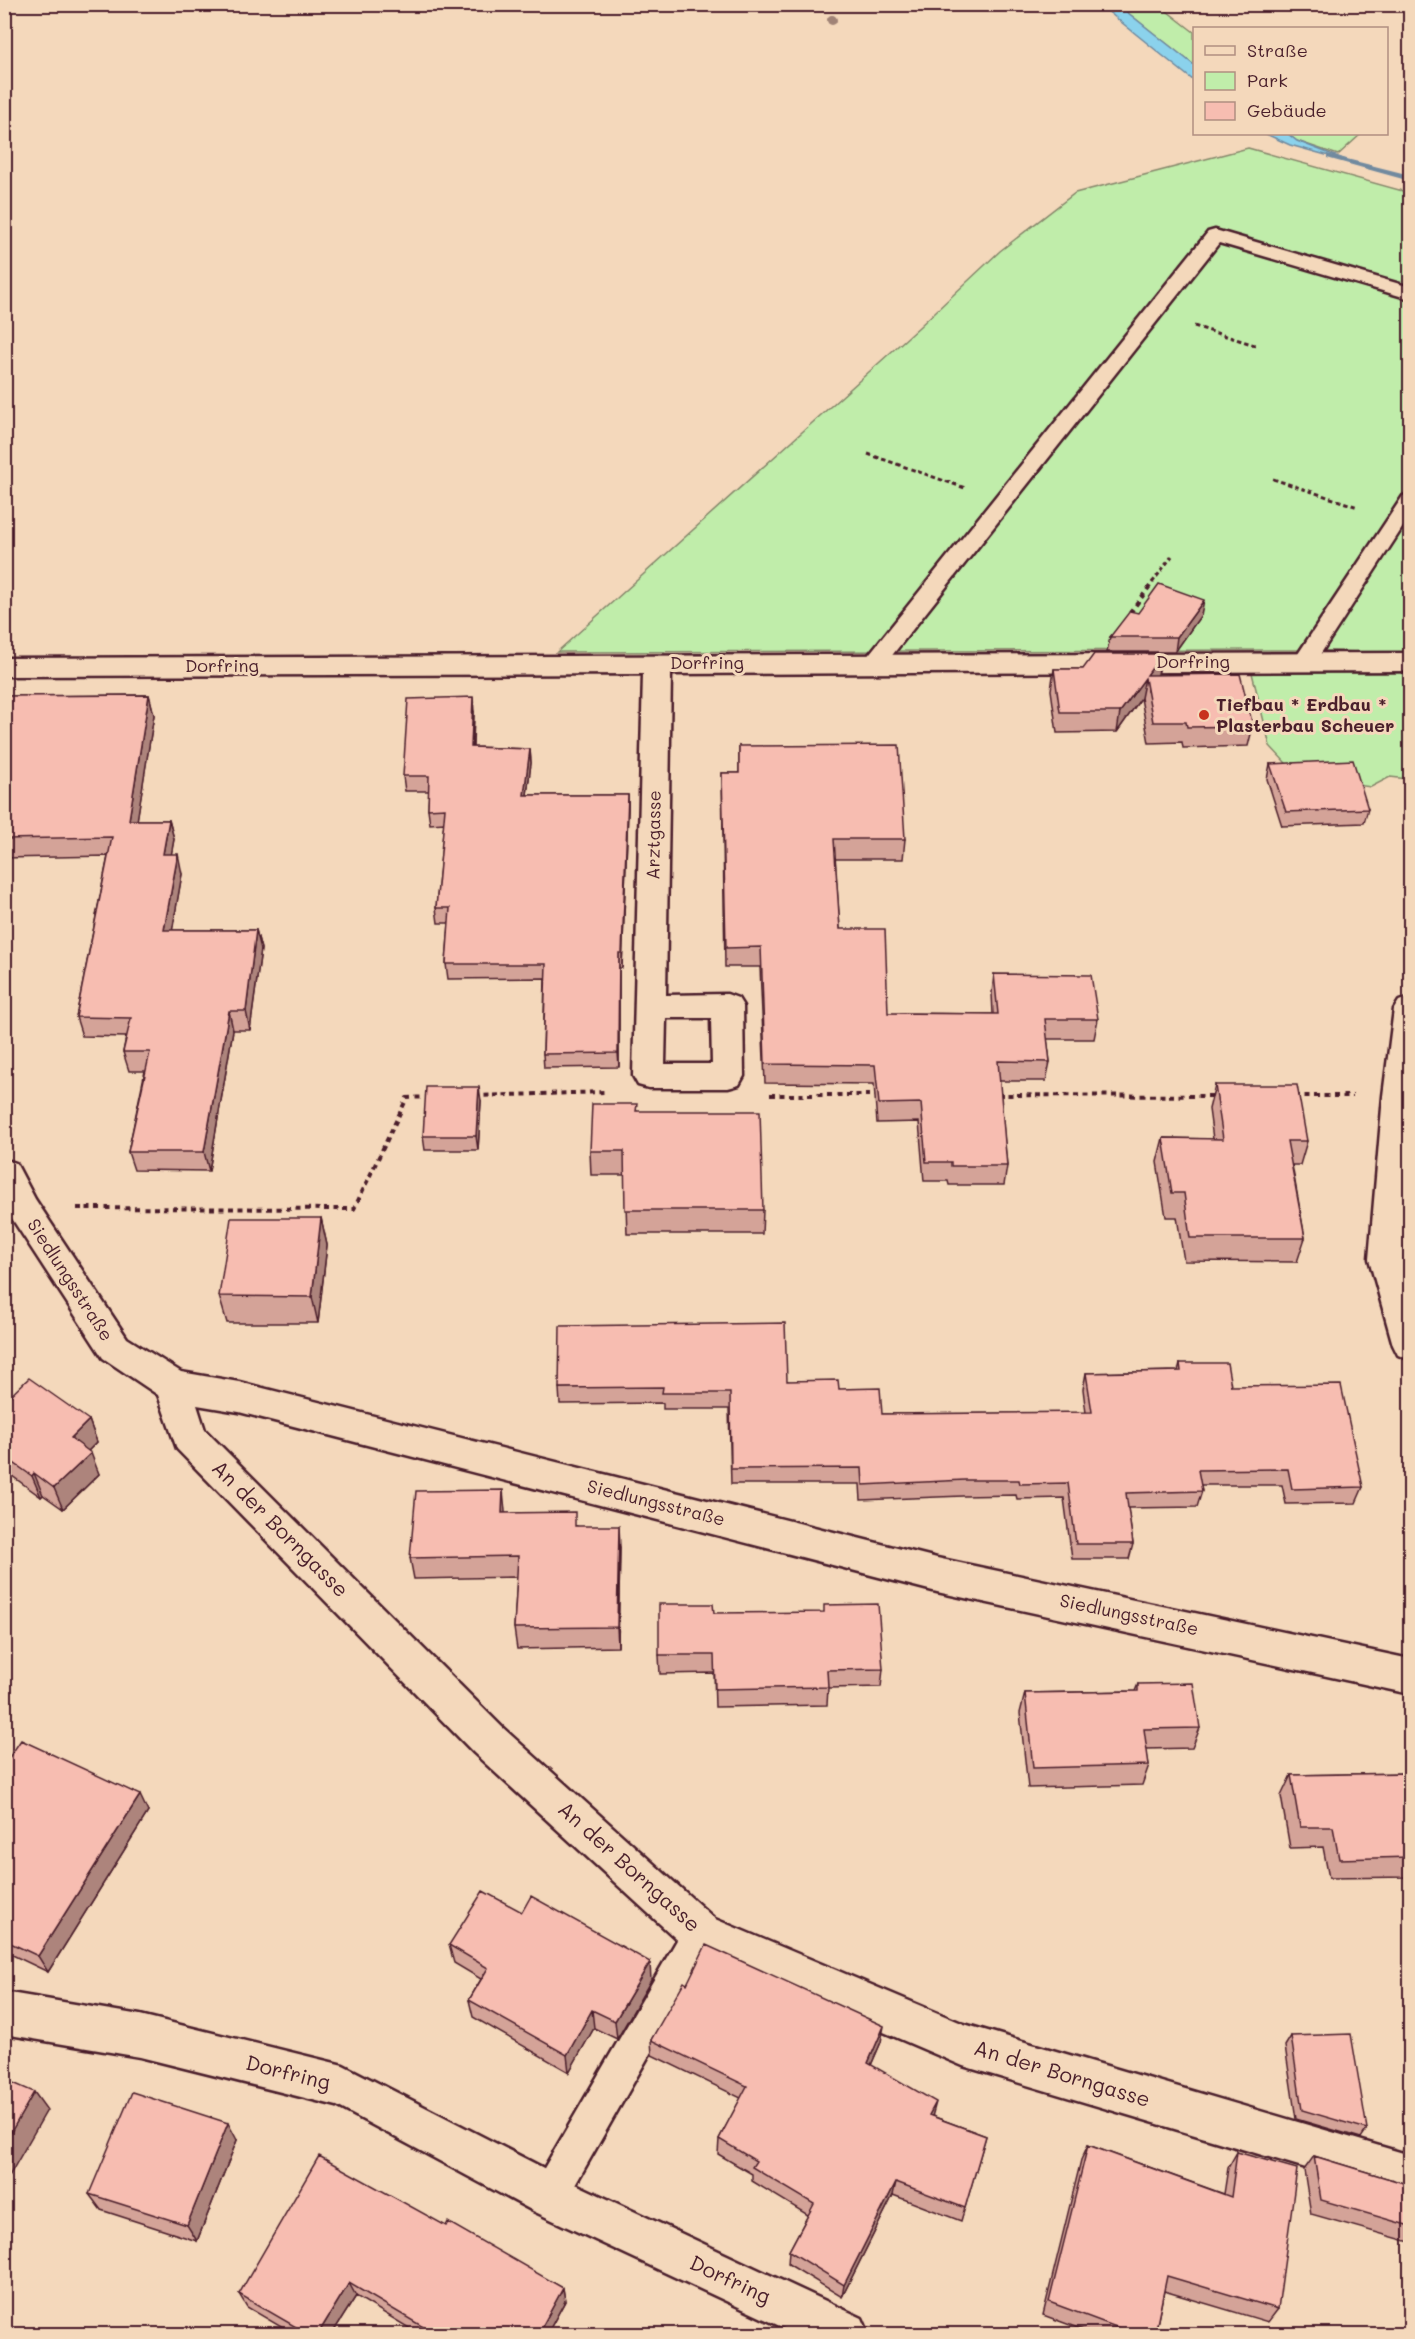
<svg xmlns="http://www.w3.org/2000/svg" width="1415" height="2339" viewBox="0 0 1415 2339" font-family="Mali,sans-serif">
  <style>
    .green { fill: #c0edaa; stroke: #85866a; stroke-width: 1.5 }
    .water { fill: #8bd2ec; stroke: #718a9f; stroke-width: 1.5 }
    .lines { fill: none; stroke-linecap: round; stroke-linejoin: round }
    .stream { fill: #718a9f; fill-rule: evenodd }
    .lane-casing { stroke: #4a1f2b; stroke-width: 5 }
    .street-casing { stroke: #4a1f2b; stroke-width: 5 }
    .path-far1 { stroke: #4a1f2b; stroke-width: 3; stroke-dasharray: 4.5 3; stroke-linecap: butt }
    .path { stroke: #4a1f2b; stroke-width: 4; stroke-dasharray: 5 4.5; stroke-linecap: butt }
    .lane { fill: #f4d8bb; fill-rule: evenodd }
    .street { fill: #f4d8bb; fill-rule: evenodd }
    .tree { fill: #a08376 }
    .wall { fill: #d4a398; stroke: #4a1f2b; stroke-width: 1.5 }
    .shaded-wall { fill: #ad847c; stroke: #4a1f2b; stroke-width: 1.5 }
    .building { fill: #f7bdb1; stroke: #4a1f2b; stroke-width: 1.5 }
    .poi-dot { fill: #c8321e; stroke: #f4d8bb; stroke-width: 2 }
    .labels { text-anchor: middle; stroke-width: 6; stroke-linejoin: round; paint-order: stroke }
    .street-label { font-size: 18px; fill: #4a1f2b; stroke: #f4d8bb }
    .poi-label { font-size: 18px; font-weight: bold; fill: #4a1f2b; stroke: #f4d8bb; text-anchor: start }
    .near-street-label { font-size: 21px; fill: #4a1f2b; stroke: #f4d8bb }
  </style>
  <rect width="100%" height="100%" fill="#f4d8bb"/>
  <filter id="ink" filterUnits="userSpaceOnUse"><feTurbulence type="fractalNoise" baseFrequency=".0167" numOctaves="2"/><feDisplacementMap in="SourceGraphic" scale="12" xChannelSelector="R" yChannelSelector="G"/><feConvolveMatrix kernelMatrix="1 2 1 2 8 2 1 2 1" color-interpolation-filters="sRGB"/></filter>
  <g filter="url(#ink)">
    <path class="green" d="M 1118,5 L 1159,5 L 1194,32 L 1194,65 Z
      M 1288,134 L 1361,134 L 1338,155 L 1297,141 Z
      M 1248,148 L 1410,193 L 1410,654 L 1309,650 L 557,652 L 919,327 L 1000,251 L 1075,193 Z
      M 1252,673 L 1410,673 L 1410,801 L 1407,797 L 1408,779 L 1390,777 L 1371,787 L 1299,777 L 1270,746 Z"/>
    <path class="water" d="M 1100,5 L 1118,5 L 1194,65 L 1194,81 Z
      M 1266,134 L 1288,134 L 1297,141 L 1351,162 L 1290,145 Z"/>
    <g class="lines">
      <path class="stream" d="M 1327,154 L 1410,175 L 1410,181 L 1327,158 Z"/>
      <defs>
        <path id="lane" d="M 1215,230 L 1410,287 L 1410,299 L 1219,243 L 882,668 L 874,670 L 866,668 L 863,663 L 866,658 L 1208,232 Z
          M 1410,494 L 1410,516 L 1312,667 L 1304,669 L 1296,667 L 1293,662 L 1296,657 L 1403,496 Z
          M 700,1916 L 712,1921 L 717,1933 L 712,1945 L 562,2208 L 549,2213 L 536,2208 L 531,2195 L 536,2182 L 688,1921 Z"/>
        <path id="street" d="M 1410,653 L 1410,671 L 671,674 L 666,995 L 727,994 L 738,998 L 743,1006 L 744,1076 L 739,1085 L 728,1088 L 649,1088 L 638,1085 L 633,1076 L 643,674 L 4,676 L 4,658 ZM 666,1018 L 711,1018 L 712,1064 L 665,1064 Z
          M 1410,997 L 1410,1158 L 1403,1259 L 1410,1285 L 1410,1360 L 1398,1355 L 1393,1345 L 1369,1259 L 1383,1096 L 1394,1009 L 1399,1001 Z
          M 4,1159 L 16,1163 L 35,1199 L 127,1338 L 181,1372 L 239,1382 L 937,1558 L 1410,1659 L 1410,1694 L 937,1592 L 239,1412 L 197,1405 L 205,1430 L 502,1727 L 715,1919 L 964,2024 L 1410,2155 L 1410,2199 L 963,2066 L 685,1947 L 474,1753 L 177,1449 L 158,1395 L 103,1358 L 11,1217 L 4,1205 Z
          M 4,1992 L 140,2015 L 343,2065 L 565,2179 L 862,2318 L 869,2334 L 797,2334 L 533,2211 L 337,2106 L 140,2057 L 4,2034 Z"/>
      </defs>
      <use href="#lane" class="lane-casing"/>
      <use href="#street" class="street-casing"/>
      <path class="path-far1" d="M 1194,326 L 1258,346
        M 868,454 L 965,488
        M 1273,479 L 1358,507
        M 1152,583 L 1172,556"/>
      <path class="path" d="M 1130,613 L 1153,582
        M 770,1095 L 879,1095
        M 998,1095 L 1215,1096
        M 475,1096 L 606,1092
        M 1295,1096 L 1353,1096
        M 77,1208 L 354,1209 L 407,1098 L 429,1097"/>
      <use href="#lane" class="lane"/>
      <use href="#street" class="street"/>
    </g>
    <circle class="tree" cx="832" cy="20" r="5"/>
    <path class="wall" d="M 1138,613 L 1201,615 L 1175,652 L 1107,652 L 1110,637 Z
      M 1162,654 L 1158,675 L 1253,726 L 1248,746 L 1183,748 L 1182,742 L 1149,743 L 1141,698 L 1117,732 L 1057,733 L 1051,690 L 1054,669 L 1083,669 Z
      M 149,695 L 154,715 L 137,820 L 169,820 L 174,839 L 171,854 L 182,874 L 172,930 L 256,930 L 261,949 L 250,1030 L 233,1030 L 209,1171 L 134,1170 L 128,1152 L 145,1071 L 129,1071 L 123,1052 L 126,1037 L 82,1036 L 76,1017 L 108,856 L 4,858 L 4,696 Z
      M 474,712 L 473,747 L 530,749 L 531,763 L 527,795 L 628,795 L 628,810 L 622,968 L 619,968 L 619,1067 L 544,1068 L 543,1054 L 545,978 L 448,979 L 446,964 L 449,923 L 438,923 L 436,908 L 444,823 L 430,824 L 428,809 L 429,791 L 405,791 L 403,776 Z
      M 739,746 L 905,839 L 903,859 L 835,859 L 840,929 L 888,1013 L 993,1014 L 992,993 L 994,974 L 1098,1019 L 1094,1039 L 1047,1039 L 1050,1062 L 1046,1081 L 999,1081 L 1007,1166 L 1004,1185 L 949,1185 L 948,1181 L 924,1181 L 919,1122 L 877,1123 L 874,1084 L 765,1083 L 760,967 L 725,967 L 722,773 L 739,773 Z
      M 1270,764 L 1368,809 L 1364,823 L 1282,826 L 1267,779 Z
      M 1215,1085 L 1307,1141 L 1300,1165 L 1292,1165 L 1305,1238 L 1297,1262 L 1184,1261 L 1177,1217 L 1166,1217 L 1157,1162 L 1163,1138 L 1213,1139 L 1209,1109 Z
      M 481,1101 L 478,1150 L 425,1150 L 423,1136 Z
      M 637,1111 L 763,1210 L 762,1234 L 627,1234 L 625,1175 L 591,1175 L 590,1151 Z
      M 321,1218 L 327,1245 L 318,1323 L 227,1323 L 219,1296 Z
      M 1180,1363 L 1231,1386 L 1363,1487 L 1356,1503 L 1286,1504 L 1282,1485 L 1201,1485 L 1202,1491 L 1197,1507 L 1128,1508 L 1133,1544 L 1129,1559 L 1072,1559 L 1064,1498 L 1017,1499 L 1016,1495 L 963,1496 L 861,1500 L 860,1484 L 731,1484 L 729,1409 L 663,1409 L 663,1403 L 560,1404 L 559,1388 L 787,1381 L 839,1389 L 882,1414 L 1086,1413 L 1083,1389 L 1086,1373 L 1178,1371 Z
      M 4,1402 L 89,1420 L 97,1442 L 88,1451 L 99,1474 L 63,1509 L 43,1495 L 41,1497 L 4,1470 Z
      M 505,1513 L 577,1526 L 620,1547 L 618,1647 L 517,1649 L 514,1628 L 517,1577 L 414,1579 L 410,1558 Z
      M 714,1613 L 883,1669 L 881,1687 L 828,1688 L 827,1705 L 715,1707 L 714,1673 L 660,1674 L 659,1655 Z
      M 1138,1684 L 1200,1728 L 1192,1748 L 1146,1749 L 1149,1765 L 1142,1785 L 1028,1788 L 1020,1713 L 1025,1693 L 1135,1691 Z
      M 4,1765 L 148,1812 L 48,1972 L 4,1951 Z
      M 1410,1773 L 1410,1877 L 1329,1878 L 1323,1847 L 1290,1848 L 1281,1796 L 1291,1775 Z
      M 522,1912 L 651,1980 L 617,2039 L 594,2028 L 569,2072 L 473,2017 L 469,2000 L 481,1979 L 454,1963 L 449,1945 Z
      M 687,1984 L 881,2042 L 871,2065 L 932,2116 L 986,2136 L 961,2221 L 893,2195 L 842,2297 L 788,2264 L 789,2251 L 808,2215 L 752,2181 L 752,2174 L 718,2154 L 719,2139 L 741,2098 L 652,2055 L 651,2040 Z
      M 1291,2036 L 1367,2129 L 1361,2138 L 1296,2119 L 1285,2046 Z
      M 237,2140 L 197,2241 L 101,2210 L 89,2194 Z
      M 1088,2145 L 1224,2194 L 1228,2168 L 1237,2152 L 1278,2309 L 1268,2322 L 1164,2291 L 1155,2334 L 1094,2334 L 1043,2315 L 1081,2160 Z
      M 1314,2156 L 1410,2185 L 1410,2334 L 1406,2334 L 1410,2242 L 1311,2214 L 1304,2170 Z
      M 446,2226 L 563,2288 L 565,2301 L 547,2334 L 419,2334 L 356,2296 L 332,2334 L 293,2334 L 247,2307 L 239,2294 Z"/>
    <path class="shaded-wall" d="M 1204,600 L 1201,615 L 1175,652 L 1177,637 Z
      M 1162,654 L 1158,674 L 1147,690 L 1147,675 Z
      M 1145,678 L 1141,698 L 1117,732 L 1120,712 Z
      M 149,695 L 154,715 L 134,840 L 129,820 Z
      M 473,697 L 474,712 L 472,762 L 471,747 Z
      M 530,749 L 531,763 L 525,810 L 524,795 Z
      M 628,795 L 628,810 L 622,968 L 622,953 Z
      M 169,820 L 174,839 L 168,874 L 163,854 Z
      M 178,854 L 182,874 L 169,950 L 164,930 Z
      M 256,930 L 261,949 L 250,1030 L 246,1011 Z
      M 619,953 L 619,1067 L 618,1053 Z
      M 229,1011 L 233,1030 L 209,1171 L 204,1152 Z
      M 479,1087 L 481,1101 L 478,1150 L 476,1136 Z
      M 321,1218 L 327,1245 L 318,1323 L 312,1297 Z
      M 89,1420 L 97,1442 L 79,1460 L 71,1438 Z
      M 91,1453 L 99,1474 L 63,1509 L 54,1488 Z
      M 34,1473 L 43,1495 L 41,1497 L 32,1476 Z
      M 503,1490 L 505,1511 L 505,1534 L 502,1513 Z
      M 619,1526 L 620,1547 L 618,1647 L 617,1627 Z
      M 140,1795 L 148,1812 L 48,1972 L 38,1956 Z
      M 650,1962 L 651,1980 L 617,2039 L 615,2021 Z
      M 592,2010 L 594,2028 L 569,2072 L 567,2055 Z
      M 884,2026 L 881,2042 L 865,2079 L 868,2063 Z
      M 34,2092 L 47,2110 L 4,2185 L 4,2144 Z
      M 936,2102 L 932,2117 L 929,2115 Z
      M 228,2123 L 237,2140 L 197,2241 L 187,2225 Z
      M 896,2182 L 893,2195 L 842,2297 L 844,2285 Z
      M 349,2283 L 356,2296 L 332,2334 L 318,2334 Z
      M 563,2288 L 565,2301 L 547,2334 L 538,2334 Z"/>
    <path class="building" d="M 1159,584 L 1204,600 L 1177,637 L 1110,637 L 1130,611 L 1138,613 Z
      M 1094,654 L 1162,654 L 1147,675 L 1240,674 L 1253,726 L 1187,727 L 1186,722 L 1153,722 L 1145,678 L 1120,712 L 1060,712 L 1054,669 L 1083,669 Z
      M 149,695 L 129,820 L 169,820 L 163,854 L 178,854 L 164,930 L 256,930 L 246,1011 L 229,1011 L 204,1152 L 128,1152 L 150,1052 L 123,1052 L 131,1018 L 76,1017 L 112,837 L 4,839 L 4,696 Z
      M 473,697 L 471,747 L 530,749 L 524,795 L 628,795 L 622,953 L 619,953 L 618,1053 L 543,1054 L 546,964 L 446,964 L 450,908 L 436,908 L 445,808 L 428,809 L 429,776 L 403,776 L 408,699 Z
      M 899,745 L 905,839 L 834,839 L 840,929 L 885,929 L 888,1013 L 998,1014 L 994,974 L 1091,975 L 1098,1019 L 1045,1019 L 1050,1062 L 998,1061 L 1007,1166 L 951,1166 L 951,1162 L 926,1162 L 921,1103 L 879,1104 L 875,1065 L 765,1064 L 761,947 L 726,948 L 722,773 L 739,773 L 739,746 Z
      M 1353,760 L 1368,809 L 1286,812 L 1270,764 Z
      M 1215,1085 L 1297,1085 L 1307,1141 L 1287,1141 L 1305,1238 L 1190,1238 L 1184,1193 L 1172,1193 L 1163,1138 L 1223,1139 Z
      M 426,1087 L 479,1087 L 476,1136 L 423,1136 Z
      M 592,1104 L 637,1104 L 636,1111 L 760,1111 L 763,1210 L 625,1210 L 624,1151 L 590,1151 Z
      M 231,1218 L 321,1218 L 312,1297 L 219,1296 Z
      M 785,1323 L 787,1381 L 838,1380 L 839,1389 L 880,1388 L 882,1414 L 1092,1412 L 1086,1373 L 1181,1371 L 1180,1363 L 1227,1363 L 1231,1386 L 1341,1385 L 1363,1487 L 1292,1489 L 1288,1469 L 1198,1470 L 1202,1491 L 1126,1493 L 1133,1544 L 1076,1544 L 1068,1483 L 1020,1484 L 1019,1480 L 965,1480 L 863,1485 L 862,1468 L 731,1469 L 730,1393 L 662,1393 L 663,1387 L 559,1388 L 560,1326 Z
      M 29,1378 L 89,1420 L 71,1438 L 91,1453 L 54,1488 L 34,1473 L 32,1476 L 4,1456 L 4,1402 Z
      M 503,1490 L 502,1513 L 575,1512 L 575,1526 L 619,1526 L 617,1627 L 514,1628 L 518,1556 L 410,1558 L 416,1491 Z
      M 659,1604 L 713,1604 L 714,1613 L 824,1612 L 824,1605 L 878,1604 L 883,1669 L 827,1670 L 828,1687 L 715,1689 L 714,1655 L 659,1655 Z
      M 1193,1683 L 1200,1728 L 1144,1729 L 1149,1765 L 1033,1768 L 1025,1693 L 1138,1691 L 1138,1684 Z
      M 21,1740 L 140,1795 L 38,1956 L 4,1940 L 4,1765 Z
      M 1410,1773 L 1410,1857 L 1339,1859 L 1333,1827 L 1300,1827 L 1291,1775 Z
      M 483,1891 L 522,1912 L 531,1896 L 650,1962 L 615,2021 L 592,2010 L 567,2055 L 469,2000 L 488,1968 L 449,1945 Z
      M 706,1945 L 884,2026 L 868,2063 L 936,2102 L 929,2115 L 986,2136 L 965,2208 L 896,2182 L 844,2285 L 789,2251 L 814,2204 L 752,2167 L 756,2161 L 719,2139 L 747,2086 L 651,2040 L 684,1982 L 687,1984 Z
      M 1351,2034 L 1367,2129 L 1302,2110 L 1291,2036 Z
      M 4,2079 L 34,2092 L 4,2144 Z
      M 132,2092 L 228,2123 L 187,2225 L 89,2194 Z
      M 1088,2145 L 1231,2197 L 1237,2152 L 1297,2169 L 1278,2309 L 1167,2276 L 1155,2334 L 1135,2334 L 1049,2302 Z
      M 319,2156 L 446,2226 L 448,2222 L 563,2288 L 538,2334 L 435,2334 L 349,2283 L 318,2334 L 308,2334 L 239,2294 Z
      M 1314,2156 L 1410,2185 L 1410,2226 L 1321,2200 Z"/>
  </g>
  <circle class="poi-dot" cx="1204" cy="715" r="6"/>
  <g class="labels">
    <g class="street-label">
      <text x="1193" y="668">Dorfring</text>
      <text x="707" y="669">Dorfring</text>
      <text x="222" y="672">Dorfring</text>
      <text transform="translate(654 835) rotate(-89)" y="6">Arztgasse</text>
      <text transform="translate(70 1280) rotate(57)" y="6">Siedlungsstraße</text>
      <text transform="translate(656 1503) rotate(14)" y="6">Siedlungsstraße</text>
      <text transform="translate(1129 1615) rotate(12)" y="6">Siedlungsstraße</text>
    </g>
    <g class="poi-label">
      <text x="1216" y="711">Tiefbau * Erdbau *<tspan x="1216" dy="21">Plasterbau Scheuer</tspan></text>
    </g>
    <g class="near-street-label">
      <text transform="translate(280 1529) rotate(45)" y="7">An der Borngasse</text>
      <text transform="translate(629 1867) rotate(42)" y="7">An der Borngasse</text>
      <text transform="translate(288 2073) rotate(14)" y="7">Dorfring</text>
      <text transform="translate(1062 2074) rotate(17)" y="7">An der Borngasse</text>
      <text transform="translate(730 2280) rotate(25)" y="7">Dorfring</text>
    </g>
  </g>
  <rect width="1415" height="2339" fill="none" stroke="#f4d8bb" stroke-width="24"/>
  <rect x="12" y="12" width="1391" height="2315" fill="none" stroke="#4a1f2b" stroke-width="2" filter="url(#ink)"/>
  <rect x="1193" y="27" width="195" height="108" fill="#f4d8bb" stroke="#b08e81" stroke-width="1.5"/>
  <rect x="1205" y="46" width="30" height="9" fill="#f4d8bb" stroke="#b08e81" stroke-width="1.5"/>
  <text x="1247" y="57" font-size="18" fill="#4a1f2b">Straße</text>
  <rect x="1205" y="72" width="30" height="18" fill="#c0edaa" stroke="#b08e81" stroke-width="1.5"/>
  <text x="1247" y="87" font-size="18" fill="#4a1f2b">Park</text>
  <rect x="1205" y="102" width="30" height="18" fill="#f7bdb1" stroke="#b08e81" stroke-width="1.5"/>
  <text x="1247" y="117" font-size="18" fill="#4a1f2b">Gebäude</text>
</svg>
